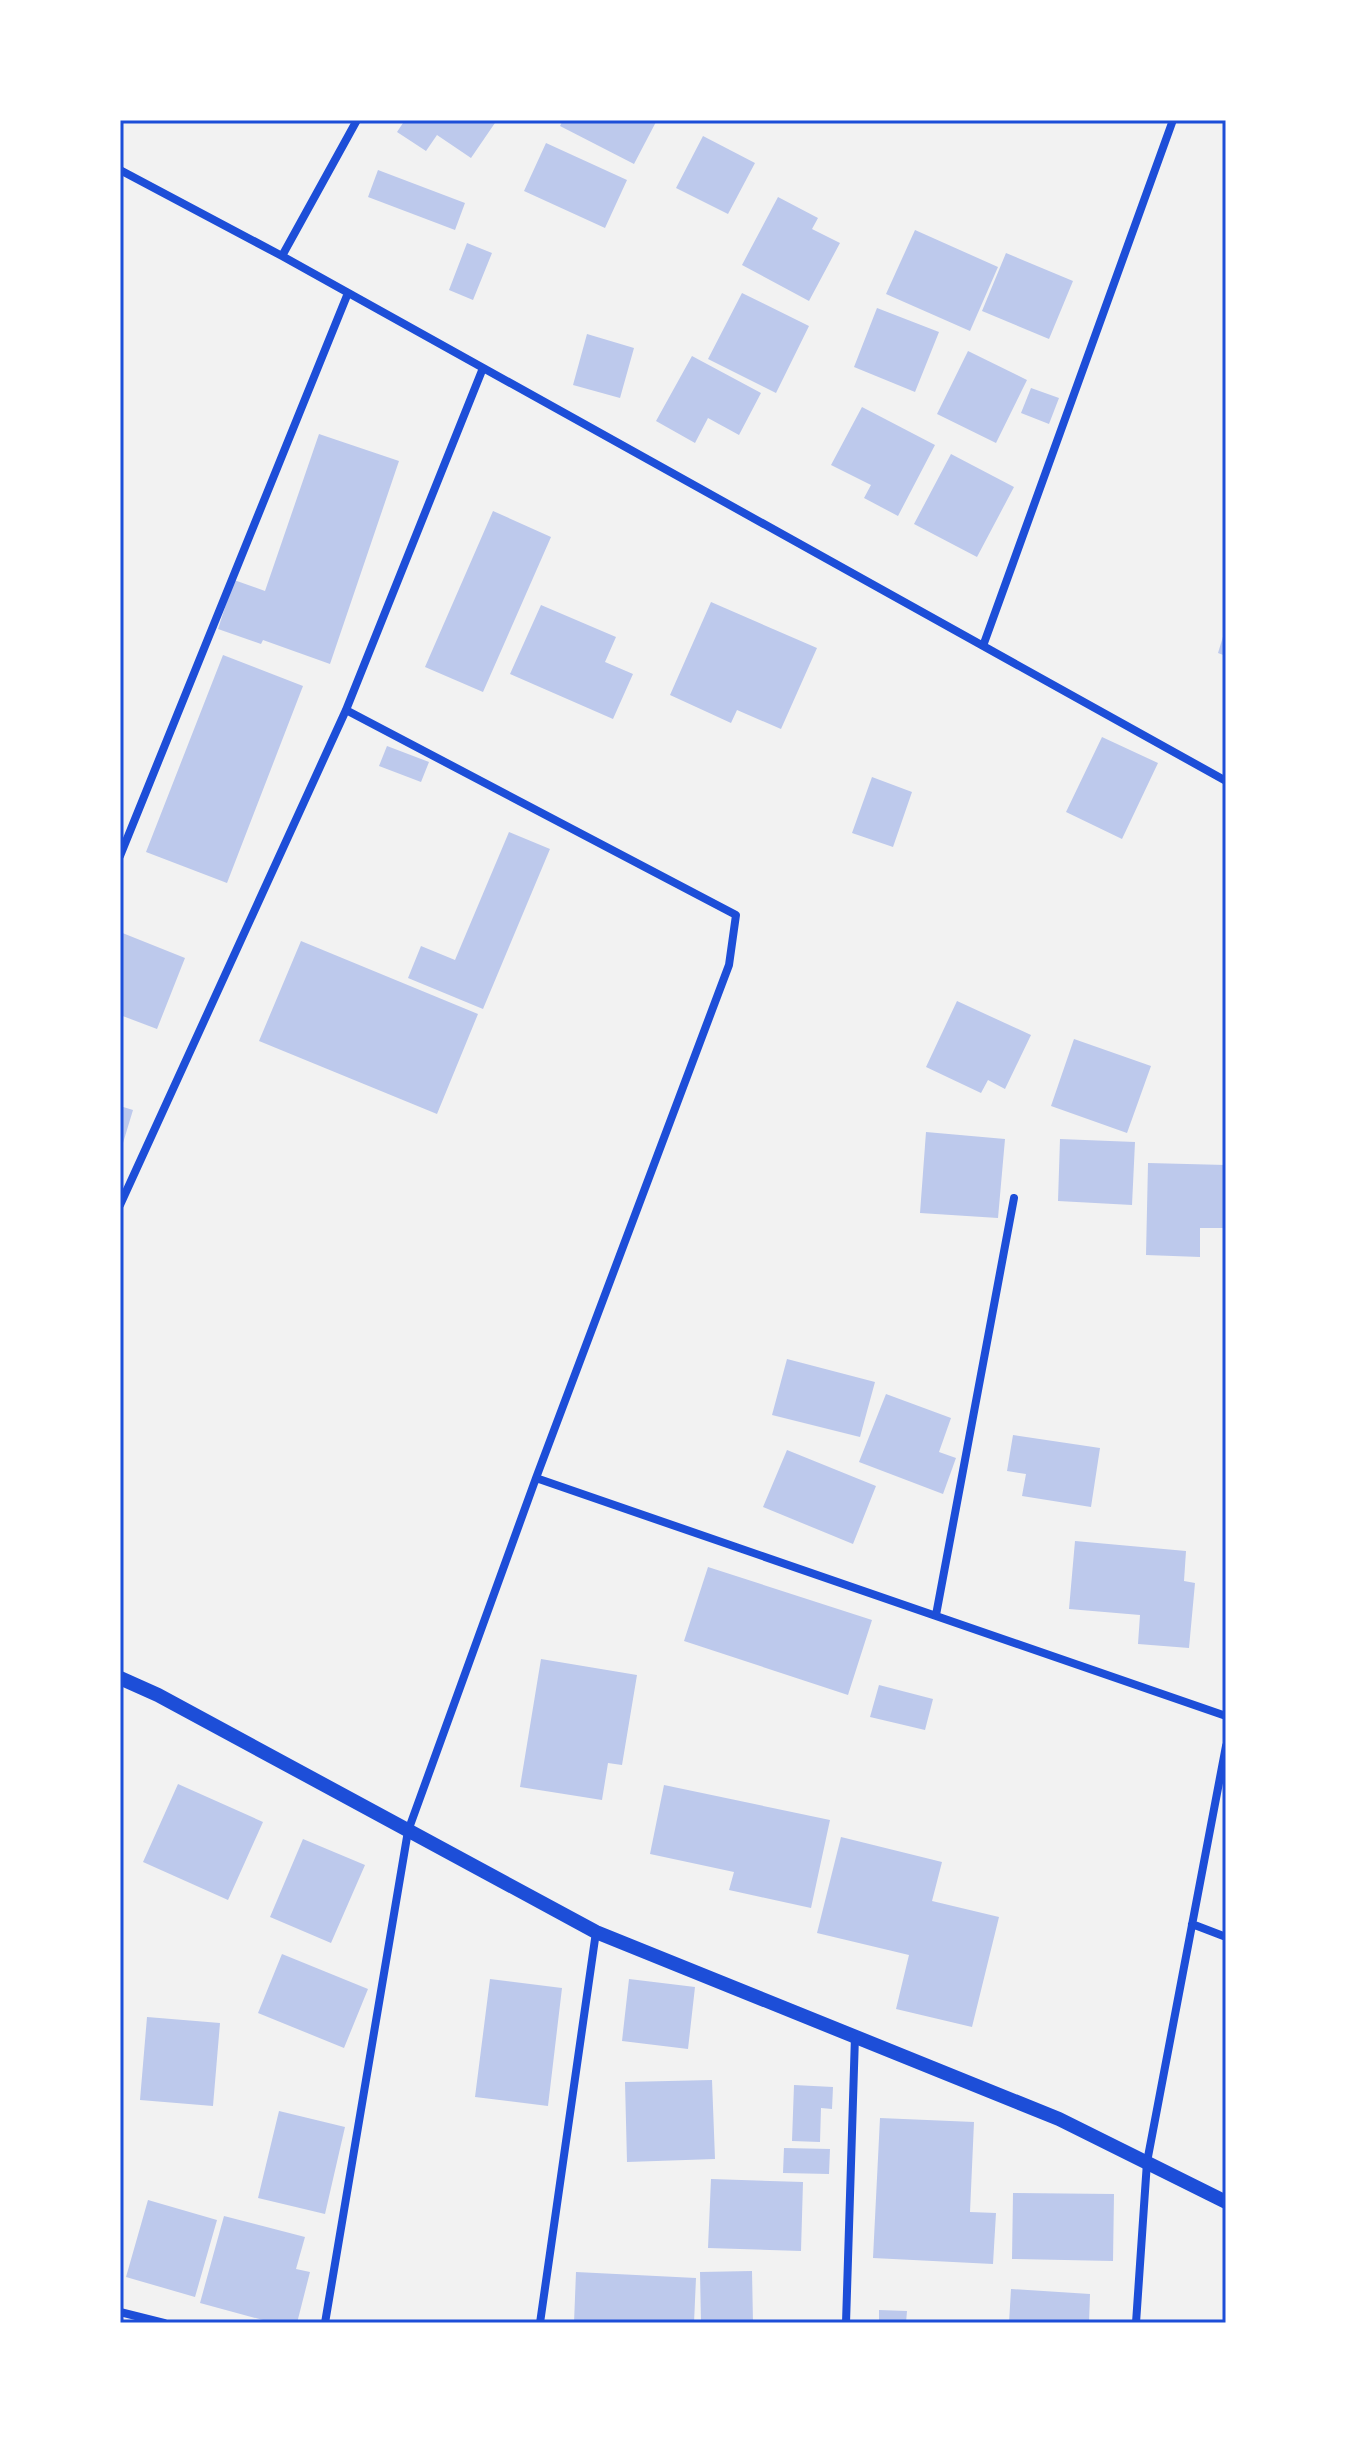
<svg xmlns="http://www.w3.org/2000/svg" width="1346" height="2443" viewBox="0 0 1346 2443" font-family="'Space Grotesk',sans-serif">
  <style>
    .building { fill: #bdc9ec }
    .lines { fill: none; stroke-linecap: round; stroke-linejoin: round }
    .minor { stroke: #1d4ed8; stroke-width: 8 }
    .tertiary { stroke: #1d4ed8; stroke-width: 14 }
    .neatline { fill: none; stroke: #1d4ed8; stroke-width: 3 }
  </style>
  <rect width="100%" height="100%" fill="#f2f2f2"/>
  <path class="building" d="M 405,120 L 497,120 L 471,158 L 437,135 L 426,151 L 397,132 Z
    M 563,120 L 657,120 L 634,164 L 560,126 Z
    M 703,136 L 755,163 L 728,214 L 676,188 Z
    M 546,143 L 627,180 L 605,228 L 524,191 Z
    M 378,170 L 465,203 L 455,230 L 368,197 Z
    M 778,197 L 818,218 L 812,229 L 840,243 L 809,301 L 742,265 Z
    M 915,230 L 998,267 L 970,331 L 886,294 Z
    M 467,243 L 492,253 L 473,300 L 449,290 Z
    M 1006,253 L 1073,281 L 1049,339 L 982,311 Z
    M 742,293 L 809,326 L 776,393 L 708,359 Z
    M 877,308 L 939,332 L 915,392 L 854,367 Z
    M 587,334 L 634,348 L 620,398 L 573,385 Z
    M 968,351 L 1027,380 L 996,443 L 937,414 Z
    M 692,356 L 761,393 L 739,435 L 708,418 L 695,443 L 656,421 Z
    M 1031,388 L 1059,398 L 1049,424 L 1021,413 Z
    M 862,407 L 935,445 L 898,516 L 864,498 L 871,485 L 831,465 Z
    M 319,434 L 399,461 L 330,664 L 263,640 L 261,644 L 218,629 L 234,580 L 265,591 Z
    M 951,454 L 1014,487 L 977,557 L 914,524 Z
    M 493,511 L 551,537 L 483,692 L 425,667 Z
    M 711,602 L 817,648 L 781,729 L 737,710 L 731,723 L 670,695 Z
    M 541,605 L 616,637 L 605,662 L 633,674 L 613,719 L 510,674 Z
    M 1225,630 L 1226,630 L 1226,656 L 1218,653 Z
    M 223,655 L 303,686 L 227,883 L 146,852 Z
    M 1102,737 L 1158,763 L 1122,839 L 1066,812 Z
    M 387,746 L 429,762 L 421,782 L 379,766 Z
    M 872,777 L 912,792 L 893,847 L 852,833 Z
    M 509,832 L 550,849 L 483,1009 L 408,978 L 421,946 L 455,960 Z
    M 120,932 L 185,958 L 157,1029 L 120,1015 Z
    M 301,941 L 478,1014 L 437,1114 L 259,1041 Z
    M 957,1001 L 1031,1035 L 1005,1089 L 988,1080 L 981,1093 L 926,1067 Z
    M 1074,1039 L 1151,1066 L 1127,1133 L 1051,1106 Z
    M 120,1106 L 133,1110 L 123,1143 L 120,1142 Z
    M 926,1132 L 1005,1139 L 998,1218 L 920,1213 Z
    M 1060,1139 L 1135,1142 L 1132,1205 L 1058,1201 Z
    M 1148,1163 L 1226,1165 L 1226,1228 L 1200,1228 L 1200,1257 L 1146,1255 Z
    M 787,1359 L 875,1382 L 860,1437 L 772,1415 Z
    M 886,1394 L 951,1418 L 939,1452 L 956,1458 L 943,1494 L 859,1462 Z
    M 1013,1435 L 1100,1448 L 1091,1507 L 1022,1496 L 1026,1474 L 1007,1471 Z
    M 787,1450 L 876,1486 L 853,1544 L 763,1507 Z
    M 1075,1541 L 1186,1551 L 1184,1581 L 1195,1583 L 1189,1648 L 1138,1644 L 1140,1615 L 1069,1609 Z
    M 708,1567 L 872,1620 L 848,1695 L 684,1641 Z
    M 541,1659 L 637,1675 L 622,1765 L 608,1763 L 602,1800 L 520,1787 Z
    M 879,1685 L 933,1699 L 925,1730 L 870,1717 Z
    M 178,1784 L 263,1822 L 228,1900 L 143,1862 Z
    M 664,1785 L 830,1820 L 811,1908 L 729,1890 L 734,1872 L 650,1854 Z
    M 841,1837 L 942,1862 L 932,1901 L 999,1917 L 972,2027 L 896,2009 L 909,1955 L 817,1933 Z
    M 303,1839 L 365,1865 L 331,1943 L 270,1917 Z
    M 282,1954 L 368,1989 L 344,2048 L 258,2013 Z
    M 490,1979 L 562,1988 L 548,2106 L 475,2097 Z
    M 629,1979 L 695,1987 L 688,2049 L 622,2041 Z
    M 147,2017 L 220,2023 L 213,2106 L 140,2100 Z
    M 712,2080 L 715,2159 L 627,2162 L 625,2082 Z
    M 794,2085 L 833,2087 L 832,2109 L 821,2108 L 820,2142 L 792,2141 Z
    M 279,2111 L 345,2127 L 325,2214 L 258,2198 Z
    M 880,2118 L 974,2122 L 970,2212 L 996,2213 L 993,2264 L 873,2258 Z
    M 784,2148 L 830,2149 L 829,2174 L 783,2173 Z
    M 711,2179 L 803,2182 L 801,2251 L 708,2248 Z
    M 1013,2193 L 1114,2194 L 1113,2261 L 1012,2259 Z
    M 148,2200 L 217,2220 L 195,2297 L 126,2277 Z
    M 224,2216 L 305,2237 L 296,2269 L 310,2272 L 297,2323 L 274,2323 L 200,2303 Z
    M 752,2271 L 753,2323 L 701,2323 L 700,2272 Z
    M 576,2272 L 696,2278 L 694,2323 L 574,2323 Z
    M 1011,2289 L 1090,2294 L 1089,2323 L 1009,2323 Z
    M 879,2310 L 907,2311 L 906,2323 L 879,2323 Z"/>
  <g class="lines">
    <path class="minor" d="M 120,170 L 282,256 L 1226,781
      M 282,256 L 357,120
      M 983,646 L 1173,120
      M 120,856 L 348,293
      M 120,1205 L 346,710 L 483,368
      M 536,1478 L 1226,1716
      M 936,1615 L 1014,1198
      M 1192,1924 L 1226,1937
      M 120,2312 L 164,2323
      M 325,2323 L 408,1831 L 536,1478 L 729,965 L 736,915 L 346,710
      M 540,2323 L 596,1932
      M 846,2323 L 855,2036
      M 1136,2323 L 1147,2162 L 1226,1746"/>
    <path class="tertiary" d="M 120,1678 L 158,1695 L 596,1932 L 1059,2119 L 1226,2202"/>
  </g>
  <rect width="1346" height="2443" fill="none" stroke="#ffffff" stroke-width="244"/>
  <rect x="122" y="122" width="1102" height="2199" class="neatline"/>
</svg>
